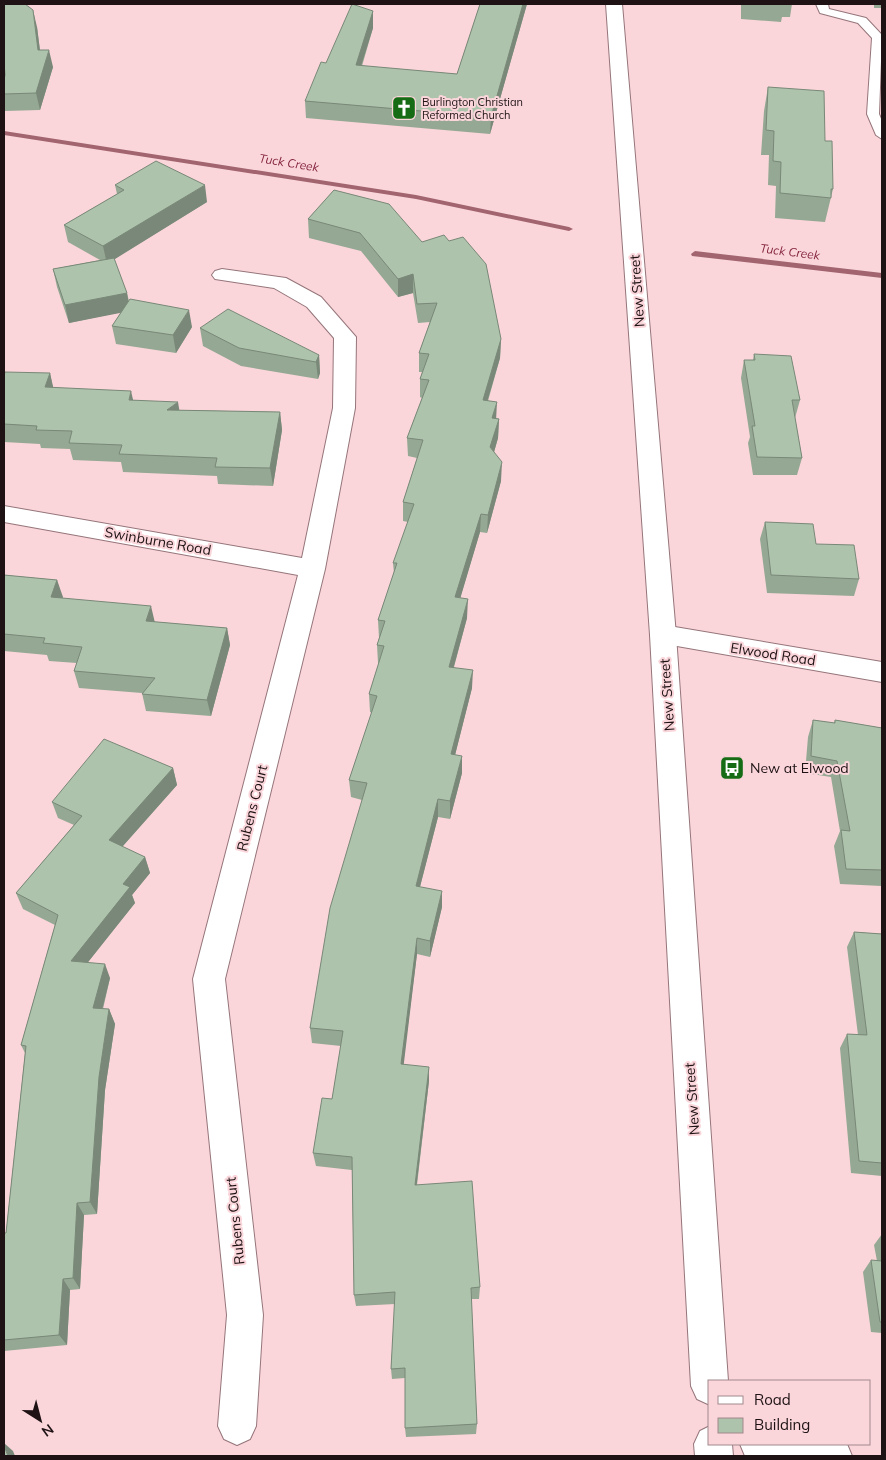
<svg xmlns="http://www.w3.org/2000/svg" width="886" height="1460" viewBox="0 0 886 1460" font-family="Mulish,sans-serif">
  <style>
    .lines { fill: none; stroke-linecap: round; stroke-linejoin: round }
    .stream { fill: #a2656f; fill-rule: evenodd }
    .lane-casing { stroke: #95757a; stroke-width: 2 }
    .street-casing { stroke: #95757a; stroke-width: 2 }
    .secondary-casing { stroke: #95757a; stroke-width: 2 }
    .lane { fill: #fff; fill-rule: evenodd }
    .street { fill: #fff; fill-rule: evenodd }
    .secondary { fill: #fff; fill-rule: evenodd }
    .wall { fill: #95a893 }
    .shaded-wall { fill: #798878 }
    .building { fill: #adc3ab; stroke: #798878 }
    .labels { text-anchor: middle; stroke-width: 4; stroke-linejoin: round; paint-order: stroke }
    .far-poi-label { font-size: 11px; fill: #1e1214; stroke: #fad6db; text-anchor: start }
    .far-water-label { font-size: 12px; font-style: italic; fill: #85243e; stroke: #fad6db }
    .street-label { font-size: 14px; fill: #1e1214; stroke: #fad6db }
    .poi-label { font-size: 14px; fill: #1e1214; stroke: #fad6db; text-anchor: start }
  </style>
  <rect width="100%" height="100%" fill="#fad6db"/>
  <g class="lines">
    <path class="stream" d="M 4,131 L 416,195 L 569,227 L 573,229 L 569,231 L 416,199 L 4,135 Z
      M 695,251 L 882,273 L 882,278 L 692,256 L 691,254 Z"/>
    <defs>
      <path id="lane" d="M 816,4 L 828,4 L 829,9 L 866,18 L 882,35 L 879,114 L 882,121 L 882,139 L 876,135 L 867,114 L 872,38 L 858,23 L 820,13 Z"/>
      <path id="street" d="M 222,269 L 286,278 L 321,297 L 356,337 L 355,408 L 325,569 L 225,979 L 263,1315 L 256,1426 L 250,1439 L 237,1445 L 224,1439 L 218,1426 L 227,1315 L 193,979 L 298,575 L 4,522 L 4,506 L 302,558 L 333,408 L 334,338 L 307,307 L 274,288 L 215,279 L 212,275 L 215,271 Z
        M 663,625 L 882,662 L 882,682 L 654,642 L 650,635 L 654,628 Z
        M 740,1444 L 847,1444 L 852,1456 L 745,1456 Z"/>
      <path id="secondary" d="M 606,4 L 622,4 L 676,635 L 728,1381 L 710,1381 L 710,1405 L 697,1399 L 691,1386 L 650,635 Z
        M 710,1426 L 710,1444 L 732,1444 L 733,1456 L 695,1456 L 694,1444 L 700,1431 Z"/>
    </defs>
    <use href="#lane" class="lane-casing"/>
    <use href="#street" class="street-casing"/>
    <use href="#secondary" class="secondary-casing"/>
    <use href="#lane" class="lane"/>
    <use href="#street" class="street"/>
    <use href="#secondary" class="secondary"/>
  </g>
  <path class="wall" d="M 480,4 L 527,4 L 490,134 L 306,118 L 305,101 L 326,63 L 373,11 L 373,28 L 362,66 L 457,74 Z
    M 741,4 L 792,4 L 790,17 L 782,17 L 781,22 L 741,19 Z
    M 874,4 L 882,4 L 882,8 L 874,8 Z
    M 37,27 L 40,50 L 53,67 L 40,110 L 4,111 L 4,79 Z
    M 768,87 L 825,141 L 833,189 L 825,222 L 775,218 L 776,186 L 768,185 L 769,155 L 761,155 L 764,111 Z
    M 115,185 L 207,202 L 114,259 L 127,293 L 129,301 L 192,327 L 176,353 L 116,344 L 112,326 L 121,312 L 69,323 L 57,287 L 53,269 L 100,260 L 68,242 L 64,225 L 117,194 Z
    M 334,190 L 501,339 L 500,358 L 488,401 L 496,418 L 499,419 L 498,438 L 494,452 L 501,481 L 487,533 L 480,532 L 460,598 L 467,618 L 454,667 L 472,688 L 455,755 L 462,773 L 450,819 L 438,817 L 420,887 L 442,907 L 430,957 L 417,954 L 403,1064 L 429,1081 L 417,1185 L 480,1287 L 479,1299 L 471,1299 L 477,1424 L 476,1434 L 406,1437 L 405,1428 L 405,1378 L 392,1379 L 391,1369 L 395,1304 L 356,1306 L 354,1295 L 352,1170 L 316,1166 L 313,1153 L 332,1099 L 341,1046 L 312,1043 L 310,1028 L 362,800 L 351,797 L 349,780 L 372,713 L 370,712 L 369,694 L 379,663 L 378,663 L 377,645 L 379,638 L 378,620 L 394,573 L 393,563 L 408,522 L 403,521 L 403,502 L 417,458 L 408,456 L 407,438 L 422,398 L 420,397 L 420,379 L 422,372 L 419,372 L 419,353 L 430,322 L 418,323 L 413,293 L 398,297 L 361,251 L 309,238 L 308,219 Z
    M 200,328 L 319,355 L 320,373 L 318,379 L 241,366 L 203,346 Z
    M 754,354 L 800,400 L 795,418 L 802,458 L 797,475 L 753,475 L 748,443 L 750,437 L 741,378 L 744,360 L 753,360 Z
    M 50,373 L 53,388 L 133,400 L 179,410 L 280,412 L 282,430 L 273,486 L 218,484 L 217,476 L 123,472 L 121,462 L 73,460 L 70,449 L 41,448 L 40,444 L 4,442 L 4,376 Z
    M 765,522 L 859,579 L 854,596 L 767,593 L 760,539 Z
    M 4,575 L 57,580 L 62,598 L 155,622 L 227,628 L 230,645 L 211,716 L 146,711 L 142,693 L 79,688 L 74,671 L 77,663 L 49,661 L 47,655 L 4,651 Z
    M 813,720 L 834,723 L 835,720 L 882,728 L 882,886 L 840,884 L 834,846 L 840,831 L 831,777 L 805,773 L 808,737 Z
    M 173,768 L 177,785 L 122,847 L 145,857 L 150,873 L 132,895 L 135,903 L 88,962 L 110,978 L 103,1009 L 109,1009 L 115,1024 L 105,1090 L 97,1214 L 84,1215 L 80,1289 L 70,1290 L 67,1345 L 4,1351 L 4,1233 L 6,1233 L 25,1053 L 21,1045 L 55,925 L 23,909 L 16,893 L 74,825 L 58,818 L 52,802 Z
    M 854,932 L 882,934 L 882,1176 L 851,1173 L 840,1048 L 847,1034 L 858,1035 L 847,947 Z
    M 882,1234 L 882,1333 L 871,1332 L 863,1272 L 871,1260 L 877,1261 L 874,1245 Z"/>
  <path class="shaded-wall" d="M 523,4 L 527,4 L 490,134 L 491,117 Z
    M 33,10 L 37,27 L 42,67 L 38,50 Z
    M 373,11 L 373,28 L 356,82 L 356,65 Z
    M 49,50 L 53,67 L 40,110 L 36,93 Z
    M 205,185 L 207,202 L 107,264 L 103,246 Z
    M 413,274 L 413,293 L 398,297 L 398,279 Z
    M 127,293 L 130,311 L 69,323 L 65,305 Z
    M 189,310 L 192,327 L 176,353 L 173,335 Z
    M 501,339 L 500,358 L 482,419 L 483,400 Z
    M 319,355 L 320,373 L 318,379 L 316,362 Z
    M 50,373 L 54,391 L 45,387 Z
    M 131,391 L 135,408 L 129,400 Z
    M 178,402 L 181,420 L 167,410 Z
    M 497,402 L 496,421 L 492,418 Z
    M 280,412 L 282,430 L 273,486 L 270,468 Z
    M 499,419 L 498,438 L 490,466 L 490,447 Z
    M 502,462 L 501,481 L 487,533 L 488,515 Z
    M 481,514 L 480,532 L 455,616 L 455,597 Z
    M 57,580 L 63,597 L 56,614 L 51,597 Z
    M 468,599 L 467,618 L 449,684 L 449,667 Z
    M 151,606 L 155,623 L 146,621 Z
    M 227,628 L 230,645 L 211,716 L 207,700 Z
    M 473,670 L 472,688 L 451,771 L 451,754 Z
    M 462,756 L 462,773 L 450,819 L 450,801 Z
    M 173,768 L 177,785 L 114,856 L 109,840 Z
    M 438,799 L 438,817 L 416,902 L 416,886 Z
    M 145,857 L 150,873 L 132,895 L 135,903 L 77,976 L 71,961 L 123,884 Z
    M 442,891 L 442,907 L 430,957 L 430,941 Z
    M 417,938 L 417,954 L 402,1079 L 401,1064 Z
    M 105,964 L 110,978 L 99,1022 L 93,1008 Z
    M 109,1009 L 115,1024 L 105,1090 L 97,1214 L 90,1202 L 99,1077 Z
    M 429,1067 L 429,1081 L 415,1198 L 415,1185 Z
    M 77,1203 L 84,1215 L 80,1289 L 73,1278 Z
    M 63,1279 L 70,1290 L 67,1345 L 59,1335 Z
    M 4,1443 L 13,1451 L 15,1456 L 8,1456 L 4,1446 Z"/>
  <path class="building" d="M 4,4 L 25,4 L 33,10 L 38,50 L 49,50 L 36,93 L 4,94 L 4,79 L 5,75 L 4,62 Z
    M 352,4 L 373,11 L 356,65 L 457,74 L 480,4 L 523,4 L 491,117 L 305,101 L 321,62 L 326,63 Z
    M 768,87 L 824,91 L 825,141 L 832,141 L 833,189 L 831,189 L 831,198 L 780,193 L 781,162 L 773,161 L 774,131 L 766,130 Z
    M 156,161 L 205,185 L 103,246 L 64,225 L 124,190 L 115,185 Z
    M 334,190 L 389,204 L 422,242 L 444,235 L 449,241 L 463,237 L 486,264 L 501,339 L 483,400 L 497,402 L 492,418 L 499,419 L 490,447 L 502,462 L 488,515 L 481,514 L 455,597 L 468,599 L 449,667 L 473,670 L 451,754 L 462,756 L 450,801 L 438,799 L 416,886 L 442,891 L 430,941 L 417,938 L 401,1064 L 429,1067 L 415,1185 L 472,1181 L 480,1287 L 471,1288 L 477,1424 L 405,1428 L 405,1368 L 391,1369 L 395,1292 L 354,1295 L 352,1157 L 313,1153 L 322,1098 L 332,1099 L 343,1031 L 310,1028 L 330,908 L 367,783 L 349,780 L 377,696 L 369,694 L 384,646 L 377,645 L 385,621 L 378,620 L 397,563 L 393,563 L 414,504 L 403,502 L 423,440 L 407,438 L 429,380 L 420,379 L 429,354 L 419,353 L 437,303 L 417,304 L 413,274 L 398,279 L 360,233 L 308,219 Z
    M 114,258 L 127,293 L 65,305 L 53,269 Z
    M 130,299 L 189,310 L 173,335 L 112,326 Z
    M 228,309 L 319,355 L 316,362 L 239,348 L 200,328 Z
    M 754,354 L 791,356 L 800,400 L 792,400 L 802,458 L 757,457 L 752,426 L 755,426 L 744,360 L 755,360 Z
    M 5,372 L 50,373 L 45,387 L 131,391 L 129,400 L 178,402 L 167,410 L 280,412 L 270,468 L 215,467 L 217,458 L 119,454 L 122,445 L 69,443 L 72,431 L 36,430 L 37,426 L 4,424 L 4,376 Z
    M 765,522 L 813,524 L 816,544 L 854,545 L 859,579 L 771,575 Z
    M 4,575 L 57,580 L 51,597 L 151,606 L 146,621 L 227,628 L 207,700 L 142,694 L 155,678 L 74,671 L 82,647 L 43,643 L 45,638 L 4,634 Z
    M 813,720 L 835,723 L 835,720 L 882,728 L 882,870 L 846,869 L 841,830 L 850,831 L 837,761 L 811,756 Z
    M 104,739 L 173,768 L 109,840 L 145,857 L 123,884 L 130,887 L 71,961 L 105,964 L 93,1008 L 109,1009 L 99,1077 L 90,1202 L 77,1203 L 73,1278 L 63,1279 L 59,1335 L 4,1340 L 4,1233 L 6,1233 L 26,1046 L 21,1045 L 58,915 L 16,893 L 82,816 L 52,802 Z
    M 854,932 L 882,934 L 882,1163 L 859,1161 L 847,1034 L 867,1035 Z
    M 871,1260 L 882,1261 L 882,1322 L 880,1322 Z
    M 4,1446 L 8,1456 L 4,1456 Z"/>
  <defs>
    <symbol id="church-square" viewBox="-11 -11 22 22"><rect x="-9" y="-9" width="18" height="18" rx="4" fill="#156c15" stroke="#fad6db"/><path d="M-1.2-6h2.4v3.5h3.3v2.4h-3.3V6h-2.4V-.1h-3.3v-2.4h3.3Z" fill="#fff"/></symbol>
    <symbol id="bus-square" viewBox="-11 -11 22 22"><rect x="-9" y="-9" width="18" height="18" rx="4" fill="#156c15" stroke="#fad6db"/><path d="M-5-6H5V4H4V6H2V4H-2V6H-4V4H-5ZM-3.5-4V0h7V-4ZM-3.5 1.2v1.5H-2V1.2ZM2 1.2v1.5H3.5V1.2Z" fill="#fff"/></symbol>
  </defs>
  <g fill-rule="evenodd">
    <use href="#church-square" x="390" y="94" width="28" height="28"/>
    <use href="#bus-square" x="718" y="754" width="28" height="28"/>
  </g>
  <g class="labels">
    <g class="far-poi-label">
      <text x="422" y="106">Burlington Christian<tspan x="422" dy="13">Reformed Church</tspan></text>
    </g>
    <g class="far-water-label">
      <text transform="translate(289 163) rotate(9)" y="4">Tuck Creek</text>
      <text transform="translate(790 252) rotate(7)" y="4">Tuck Creek</text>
    </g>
    <g class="street-label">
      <text transform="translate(637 291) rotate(-94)" y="5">New Street</text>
      <text transform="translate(158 541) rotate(10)" y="5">Swinburne Road</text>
      <text transform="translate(773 654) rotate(9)" y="5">Elwood Road</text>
      <text transform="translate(667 695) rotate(-94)" y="5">New Street</text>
      <text transform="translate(252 808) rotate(-76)" y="5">Rubens Court</text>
      <text transform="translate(692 1099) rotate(-94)" y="5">New Street</text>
      <text transform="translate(235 1221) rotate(-96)" y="5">Rubens Court</text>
    </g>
    <g class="poi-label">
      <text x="750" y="773">New at Elwood</text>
    </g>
  </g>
  <rect width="886" height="1460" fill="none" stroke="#1e1214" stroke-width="10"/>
  <rect x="708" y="1380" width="162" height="65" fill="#fad6db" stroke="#a2888b"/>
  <rect x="718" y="1396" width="25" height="8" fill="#ffffff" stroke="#a2888b"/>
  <text x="754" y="1405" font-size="15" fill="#1e1214">Road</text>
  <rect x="718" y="1418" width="25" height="15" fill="#adc3ab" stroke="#a2888b"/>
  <text x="754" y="1430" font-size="15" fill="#1e1214">Building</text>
  <g transform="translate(40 1420) rotate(144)" stroke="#fad6db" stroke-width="4" paint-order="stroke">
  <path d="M0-4L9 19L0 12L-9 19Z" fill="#1e1214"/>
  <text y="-8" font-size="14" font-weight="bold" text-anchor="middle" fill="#1e1214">N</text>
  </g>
</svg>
